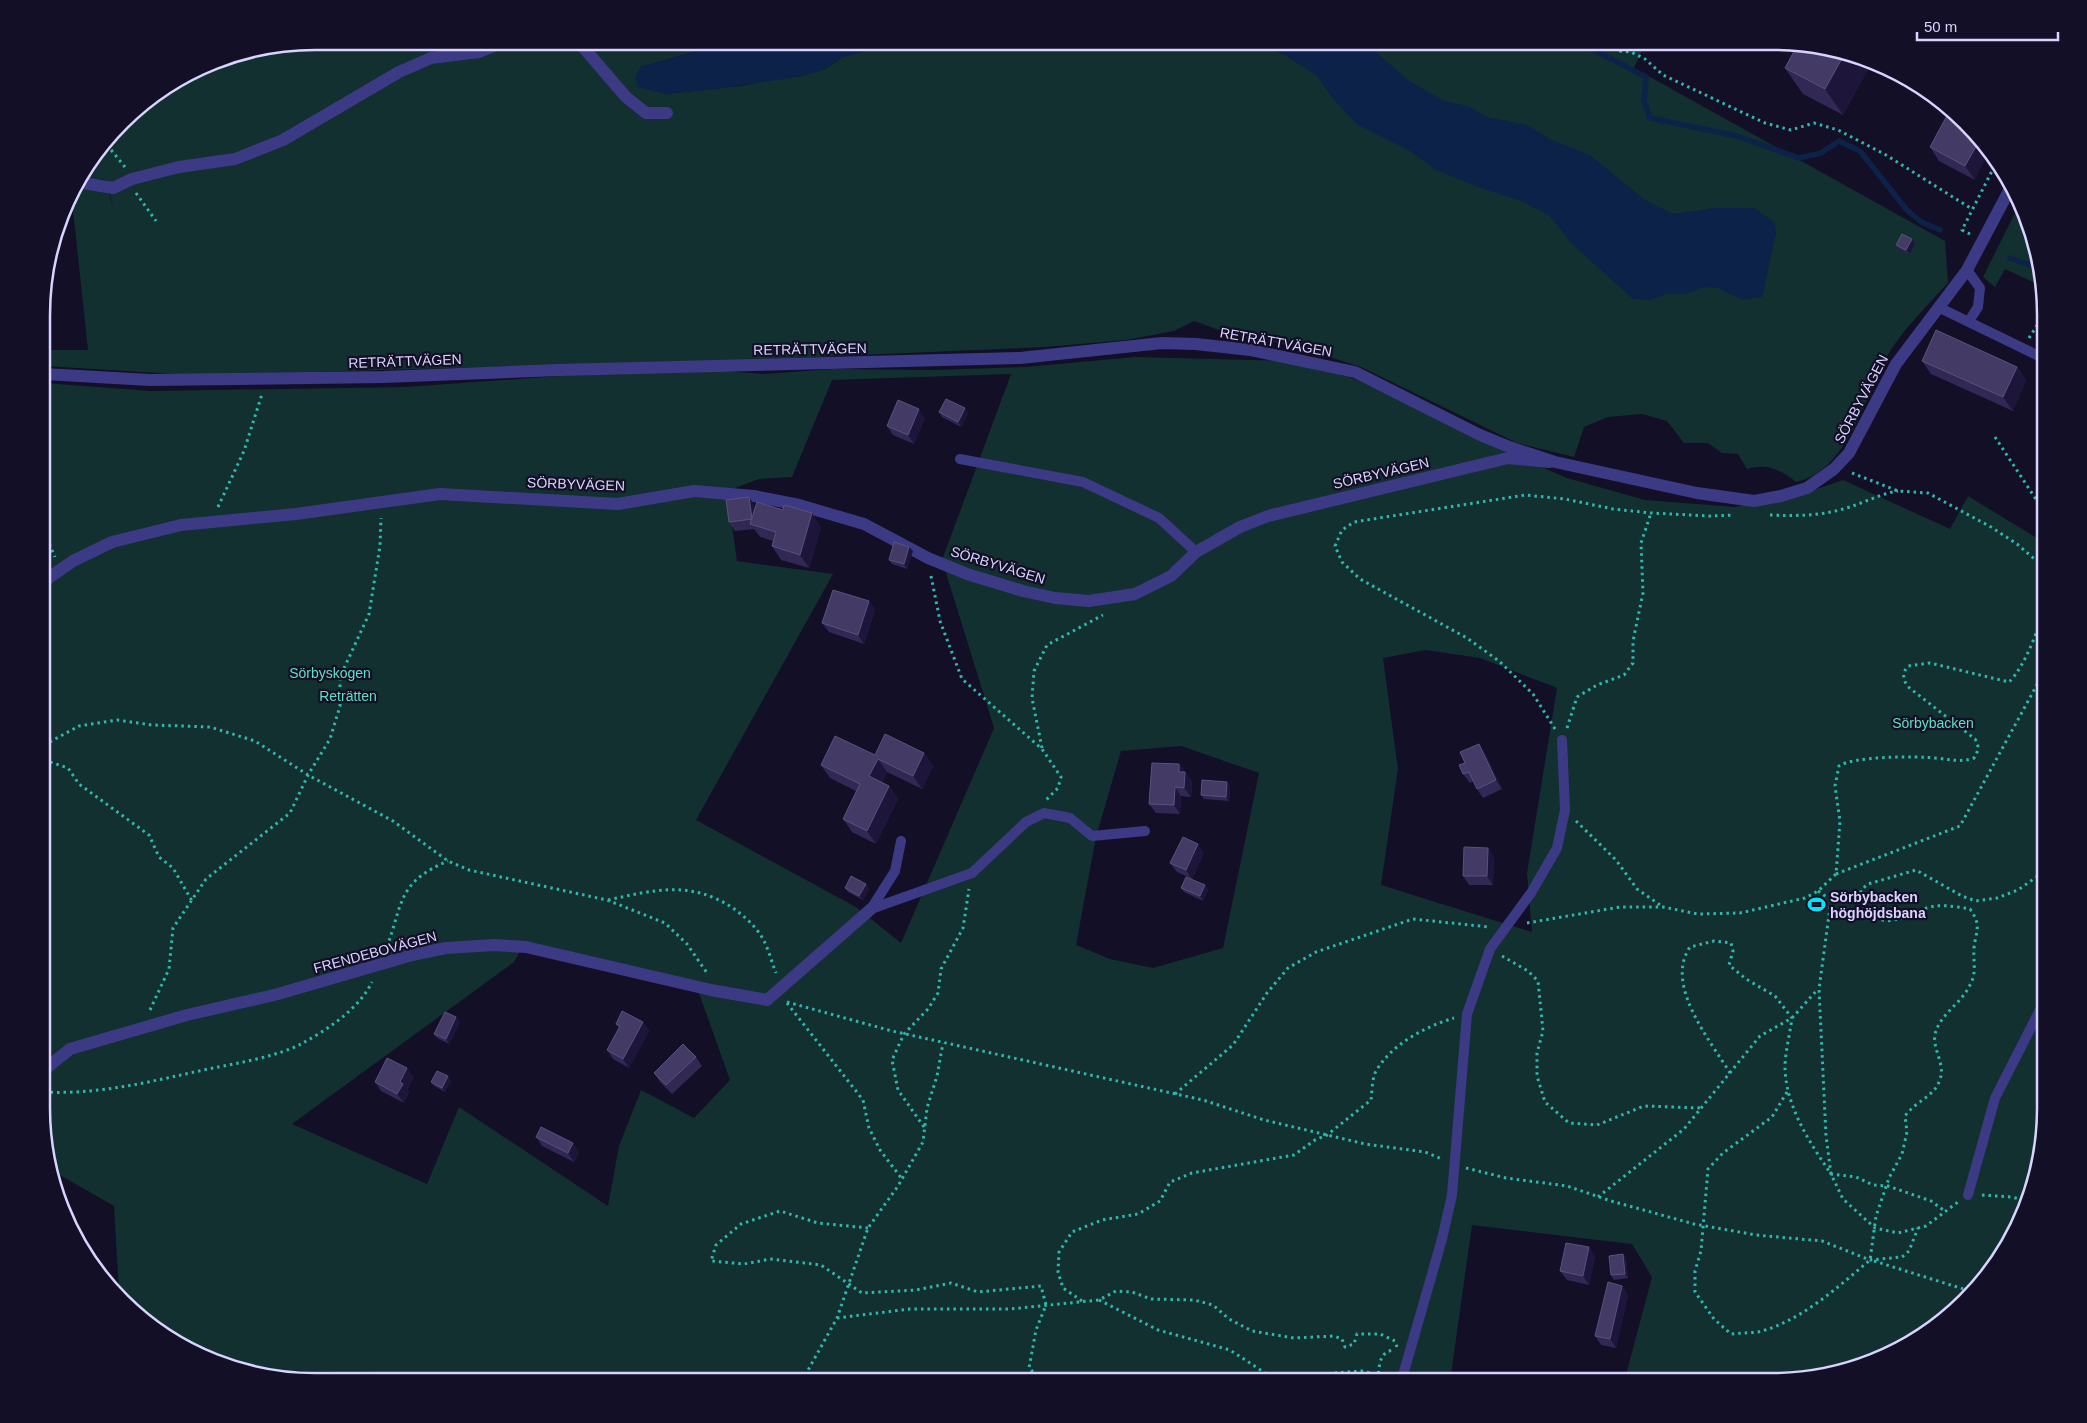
<svg xmlns="http://www.w3.org/2000/svg" width="2087" height="1423" viewBox="0 0 2087 1423" font-family="Arial,sans-serif">
  <style>
    .green { fill: #12302f; fill-rule: evenodd }
    .water { fill: #0c2248 }
    .lines { fill: none; stroke-linecap: round; stroke-linejoin: round }
    .stream { stroke: #0c2248; stroke-width: 5.5 }
    .path { stroke: #2fb8b0; stroke-width: 3; stroke-dasharray: 2.5 4; stroke-linecap: butt }
    .service { stroke: #3d3a85; stroke-width: 10 }
    .minor { stroke: #3d3a85; stroke-width: 12 }
    .tertiary { stroke: #3d3a85; stroke-width: 12 }
    .wall { fill: #312854 }
    .shaded-wall { fill: #1d163a }
    .building { fill: #433a66; stroke: #5a527e }
    .labels { text-anchor: middle; stroke-width: 4.5; stroke-linejoin: round; paint-order: stroke }
    .street-label { font-size: 14px; fill: #d9d4ff; stroke: #130f26 }
    .park-label { font-size: 14px; fill: #5fe0c0; stroke: #130f26 }
    .poi-label { font-size: 14px; font-weight: bold; fill: #d9d4ff; stroke: #130f26; text-anchor: start }
    .rim { fill: none; stroke: #d9d4ff; stroke-width: 2.5 }
  </style>
  <rect width="100%" height="100%" fill="#130f26"/>
  <path class="green" d="M 315,41 L 732,41 L 641,67 L 665,94 L 740,86 L 825,69 L 843,57 L 864,51 L 889,50 L 911,41 L 1646,42 L 1634,68 L 1945,241 L 1948,283 C 1927,306 1905,327 1889,353 C 1865,393 1849,471 1796,482 C 1781,470 1767,463 1747,469 L 1738,454 L 1722,453 L 1708,443 L 1684,443 L 1667,421 L 1642,414 L 1608,417 L 1584,427 L 1574,457 L 1517,443 L 1361,367 L 1308,350 L 1267,340 L 1235,336 L 1194,321 L 1174,331 L 1126,340 L 1045,347 L 722,361 L 193,375 L 44,366 L 44,350 L 88,350 L 71,191 L 76,185 L 108,191 L 114,210 L 106,180 L 82,177 L 134,109 L 210,62 Z
    M 2017,209 C 2038,226 2039,262 2044,287 L 2005,269 L 1995,287 L 1983,277 Z
    M 1135,357 L 1294,361 L 1355,379 L 1511,454 L 1567,478 L 1645,500 L 1735,507 L 1808,492 L 1843,480 L 1950,529 L 1968,496 L 2045,543 L 2045,1039 L 2036,1056 L 2045,1060 L 2045,1126 L 2031,1197 L 1989,1275 L 1952,1314 L 1894,1353 L 1843,1373 L 1773,1382 L 1624,1382 L 1652,1277 L 1632,1244 L 1472,1225 L 1450,1382 L 802,1381 L 782,1378 L 240,1370 L 226,1367 L 148,1325 L 119,1292 L 114,1206 L 53,1171 L 44,1144 L 44,383 L 151,391 L 405,387 L 574,375 L 711,370 L 764,374 L 834,369 L 932,370 L 1026,367 ZM 1011,374 L 942,560 L 994,728 L 901,943 L 856,907 L 696,820 L 833,574 L 737,561 L 727,491 L 759,479 L 792,477 L 832,380 ZM 1426,650 L 1480,658 L 1557,688 L 1527,873 L 1532,932 L 1381,885 L 1398,769 L 1383,658 ZM 1181,746 L 1259,773 L 1223,948 L 1153,968 L 1110,959 L 1076,945 L 1096,837 L 1121,751 ZM 524,944 L 695,982 L 730,1080 L 694,1118 L 641,1090 L 619,1146 L 608,1206 L 459,1107 L 427,1184 L 292,1124 L 514,962 Z"/>
  <path class="water" d="M 732,41 L 911,41 L 889,50 L 864,51 L 843,57 L 825,69 L 804,76 L 716,89 L 665,94 L 638,87 L 635,77 L 641,67 Z
    M 1254,42 L 1364,42 L 1408,80 L 1444,101 L 1468,106 L 1487,117 L 1527,125 L 1550,139 L 1590,155 L 1645,200 L 1673,214 L 1714,208 L 1754,208 L 1774,222 L 1776,233 L 1762,297 L 1743,300 L 1718,288 L 1703,287 L 1686,294 L 1667,294 L 1649,300 L 1633,299 L 1571,243 L 1550,216 L 1524,202 L 1484,189 L 1436,170 L 1410,151 L 1358,125 L 1334,100 L 1316,75 L 1286,56 Z"/>
  <g class="lines">
    <path class="stream" d="M 1579,42 L 1646,77 L 1644,101 L 1650,118 L 1737,136 L 1799,158 L 1821,153 L 1839,141 L 1860,151 L 1906,209 L 1921,222 L 1940,230
      M 2010,258 L 2041,269"/>
    <path class="path" d="M 1610,42 L 1620,51 L 1631,52 L 1645,59 L 1663,75 L 1765,123 L 1791,130 L 1814,123 L 1838,130 L 1886,155 L 1972,209
      M 107,145 L 125,167
      M 136,193 L 156,221
      M 1970,234 L 1962,230 L 1996,163
      M 2029,338 L 2045,313
      M 1995,437 L 2045,513
      M 1852,473 L 1898,491 L 1928,493 L 1991,527 L 2017,544 L 2045,568
      M 218,507 L 244,451 L 262,394
      M 1770,515 C 1795,516 1820,516 1843,509 C 1862,504 1879,494 1898,491
      M 44,532 L 55,557
      M 931,576 L 940,621 L 962,679 L 1042,749 L 1061,777 L 1058,788 L 1046,800
      M 1567,728 L 1577,697 L 1597,685 L 1624,675 L 1633,663 L 1633,641 L 1643,593 L 1641,543 L 1651,513
      M 1555,729 L 1533,694 L 1499,661 L 1467,638 L 1360,579 L 1342,562 L 1335,546 L 1342,530 L 1354,522 L 1525,495 L 1565,499 L 1613,509 L 1651,513 L 1710,516 L 1734,515
      M 44,745 L 79,726 L 117,720 L 152,725 L 210,727 L 255,741 L 308,775 L 393,821 L 448,861 L 469,870 L 607,900 L 665,923 L 687,944 L 707,973
      M 1042,748 L 1032,698 L 1034,671 L 1047,645 L 1103,615
      M 44,760 L 68,768 L 79,784 L 149,835 L 159,857 L 173,868 L 192,901
      M 1576,821 L 1616,860 L 1637,889 L 1663,907
      M 1836,874 L 1960,826 L 2045,670
      M 1818,891 L 1831,900 L 1860,898
      M 608,900 C 654,890 690,880 733,908 C 745,917 757,927 764,941 C 769,951 772,963 776,973
      M 1831,900 L 1819,989 L 1826,1136 L 1831,1174 L 1843,1199 L 1875,1228 L 1898,1233 L 1926,1226 L 1958,1202
      M 1527,923 L 1620,907 L 1663,907 L 1698,914 L 1740,913 L 1805,898 L 1818,891 L 1836,874 L 1840,821 L 1835,786 L 1839,766 C 1853,756 1916,756 1935,758 C 1949,759 1960,763 1974,758 C 1978,751 1980,747 1975,739 L 1907,686 C 1903,678 1902,673 1908,666 L 1930,663 L 2009,682 C 2025,667 2041,624 2045,602
      M 387,947 C 403,902 398,882 448,861
      M 1502,956 L 1528,971 L 1538,981 L 1543,1031 L 1537,1053 L 1537,1076 L 1545,1102 L 1569,1123 L 1597,1125 L 1644,1106 L 1701,1108
      M 787,1002 L 892,1031 L 1203,1100 L 1264,1120 L 1365,1144 L 1425,1152 L 1442,1159
      M 787,1003 L 863,1100 L 869,1128 L 880,1150 L 902,1179
      M 150,1010 L 169,969 L 173,928 L 206,879 L 290,813 L 308,775 L 330,739 L 340,706 L 340,677 L 369,614 L 380,546 L 381,518
      M 1730,1073 C 1710,1040 1664,985 1690,947 L 1714,941 L 1731,943 L 1733,951 L 1729,965 L 1746,979 L 1775,996 L 1792,1018 C 1790,1034 1785,1052 1785,1068 C 1786,1107 1810,1143 1831,1174 L 1856,1177 L 1873,1185 L 1888,1186 L 1931,1201 L 1946,1212
      M 44,1092 C 102,1095 156,1080 213,1068 C 239,1063 278,1056 301,1044 C 327,1030 359,1009 372,982
      M 1787,1092 L 1772,1117 L 1723,1153 L 1708,1169 L 1701,1251 L 1695,1271 L 1695,1292 L 1714,1319 L 1731,1334 C 1740,1333 1749,1333 1758,1332 C 1800,1322 1838,1287 1870,1260 L 1876,1216 L 1889,1178 L 1902,1154 L 1907,1132 L 1905,1116 C 1916,1101 1933,1097 1939,1082 C 1947,1065 1932,1050 1935,1034 C 1940,1014 1961,1004 1970,985 C 1977,973 1973,961 1974,948 C 1976,930 1982,926 1970,909 C 1959,907 1947,905 1935,906 C 1912,909 1888,934 1868,911 C 1862,903 1860,899 1861,890 L 1868,884 L 1916,870 L 1962,896 L 1976,901 L 1997,898 L 2018,890 L 2045,871 L 2043,867 L 2045,859
      M 1175,1094 L 1233,1045 L 1267,993 L 1288,968 L 1316,952 L 1413,919 L 1489,927
      M 924,1127 L 898,1090 L 892,1060 L 904,1034 L 928,1009 L 938,993 L 941,969 L 963,928 L 969,889
      M 1466,1168 L 1506,1178 L 1567,1186 L 1611,1201 L 1694,1224 L 1756,1235 L 1822,1241 L 1870,1260 L 1902,1257 L 1909,1251 L 1918,1228
      M 1982,1195 L 2011,1197 L 2029,1201
      M 1598,1197 L 1684,1129 L 1760,1036 L 1792,1018 L 1818,989
      M 868,1228 L 818,1223 L 780,1211 L 741,1224 L 716,1245 L 711,1261 L 744,1264 L 770,1259 L 821,1265 L 862,1293 L 916,1290 L 951,1283 L 978,1292 L 1041,1286 L 1046,1305 L 1036,1330 L 1029,1368 L 1038,1377 L 1063,1381
      M 1874,1261 L 1973,1292
      M 1099,1300 L 1158,1330 L 1230,1350 L 1279,1382
      M 1082,1301 L 1063,1288 L 1058,1272 L 1059,1252 L 1072,1232 L 1102,1220 L 1138,1214 L 1160,1201 L 1170,1182 L 1192,1173 L 1294,1155 L 1315,1140 L 1327,1135 L 1371,1100 C 1372,1092 1372,1081 1375,1073 C 1390,1045 1424,1027 1454,1018
      M 837,1318 L 910,1309 L 1010,1309 L 1099,1300 L 1116,1291 L 1132,1292 L 1151,1299 L 1194,1300 L 1213,1305 L 1229,1319 L 1252,1331 L 1294,1338 L 1334,1336 L 1342,1339 L 1345,1347 L 1354,1344 L 1357,1334 L 1380,1334 L 1395,1341 L 1397,1347
      M 802,1381 L 837,1318 L 868,1228 L 898,1186 L 923,1142 L 927,1108 L 937,1076 L 943,1043
      M 1326,1382 L 1333,1373 L 1362,1371 L 1378,1375 C 1380,1362 1380,1351 1395,1350"/>
    <path class="service" d="M 1967,270 L 1980,288 L 1978,307 L 1969,321
      M 1940,308 L 2045,359
      M 960,459 L 1083,482 L 1159,518 L 1196,552
      M 871,909 L 972,873 L 1026,822 L 1044,813 L 1070,818 L 1092,836 L 1145,831
      M 871,909 L 895,871 L 901,841
      M 1968,1195 L 1995,1098 L 2045,1000
      M 1401,1382 L 1442,1239 L 1452,1195 L 1467,1014 L 1490,949 L 1531,893 L 1557,848 L 1565,810 L 1562,740"/>
    <path class="minor" d="M 575,41 L 583,47 L 626,97 L 646,113 L 667,113
      M 78,182 L 113,188 L 132,179 L 179,167 L 235,159 L 283,140 L 399,72 L 431,58 L 479,52 L 506,41
      M 44,581 L 73,561 L 112,542 L 181,525 L 296,514 L 440,494 L 618,504 L 694,491 L 754,496 L 799,505 L 864,524 L 928,558 L 967,574 L 1023,591 L 1055,598 L 1089,601 L 1135,594 L 1171,576 L 1196,552 L 1240,527 L 1268,516 L 1508,458 L 1549,462
      M 44,1070 L 70,1049 L 187,1015 L 278,994 L 412,955 L 446,948 L 494,945 L 526,947 L 711,990 L 767,1000 L 871,909"/>
    <path class="tertiary" d="M 44,374 L 150,380 L 384,377 L 559,370 L 1020,358 L 1162,343 L 1196,344 L 1250,350 L 1355,372 L 1480,435 L 1512,448 L 1555,462 L 1697,493 L 1754,501 L 1781,496 L 1807,488 L 1834,469 L 1849,453 L 1896,364 L 1967,270 L 2012,185"/>
  </g>
  <path class="wall" d="M 1861,56 L 1872,62 L 1843,115 L 1803,94 L 1785,68 Z
    M 1883,68 L 1938,97 L 1936,101 L 1890,78 Z
    M 1950,110 L 1975,180 L 1939,161 L 1930,147 Z
    M 1912,239 L 1915,244 L 1910,254 L 1899,249 L 1896,245 Z
    M 1922,361 L 2017,367 L 2026,380 L 2013,411 L 1931,374 Z
    M 939,412 L 968,413 L 961,427 L 942,417 Z
    M 925,418 L 914,444 L 893,435 L 887,426 Z
    M 755,506 L 755,508 L 821,527 L 809,568 L 781,560 L 772,546 L 773,541 L 760,537 L 754,529 L 735,531 L 729,522 Z
    M 909,547 L 913,551 L 907,569 L 892,564 L 889,560 Z
    M 869,601 L 875,610 L 864,644 L 829,632 L 822,623 Z
    M 924,753 L 933,766 L 922,789 L 887,772 L 882,782 L 889,786 L 898,799 L 876,844 L 852,832 L 843,819 L 856,791 L 830,778 L 821,765 L 875,755 Z
    M 1485,753 L 1502,789 L 1483,798 L 1477,789 L 1474,781 L 1470,783 L 1463,774 Z
    M 1179,764 L 1192,781 L 1191,797 L 1181,796 L 1180,814 L 1156,813 L 1149,804 Z
    M 1230,787 L 1229,801 L 1204,799 L 1201,795 Z
    M 1204,853 L 1192,879 L 1177,872 L 1170,863 Z
    M 1494,857 L 1493,885 L 1469,885 L 1463,876 Z
    M 866,884 L 869,889 L 863,900 L 848,892 L 845,888 Z
    M 1205,885 L 1208,890 L 1203,901 L 1184,892 L 1181,888 Z
    M 456,1017 L 460,1022 L 449,1044 L 437,1038 L 434,1034 Z
    M 643,1022 L 649,1031 L 629,1068 L 613,1059 L 607,1050 L 619,1028 L 616,1024 Z
    M 696,1057 L 702,1066 L 672,1094 L 660,1082 L 654,1073 Z
    M 414,1077 L 407,1090 L 409,1092 L 404,1103 L 381,1091 L 375,1082 Z
    M 451,1081 L 445,1092 L 434,1086 L 431,1082 Z
    M 536,1137 L 573,1143 L 579,1152 L 574,1162 L 542,1146 Z
    M 1589,1247 L 1595,1256 L 1589,1285 L 1567,1280 L 1560,1271 Z
    M 1623,1254 L 1626,1258 L 1628,1278 L 1614,1280 L 1611,1275 Z
    M 1622,1286 L 1628,1295 L 1616,1348 L 1601,1345 L 1595,1336 Z"/>
  <path class="shaded-wall" d="M 1845,53 L 1861,56 L 1872,62 L 1843,115 L 1825,89 Z
    M 1930,93 L 1938,97 L 1936,101 Z
    M 1978,143 L 1988,154 L 1975,180 L 1965,166 Z
    M 1912,239 L 1915,244 L 1910,254 L 1906,250 Z
    M 2017,367 L 2026,380 L 2013,411 L 2003,397 Z
    M 965,408 L 968,413 L 961,427 L 958,422 Z
    M 919,409 L 925,418 L 914,444 L 908,435 Z
    M 749,497 L 755,506 L 758,526 L 752,519 Z
    M 812,513 L 821,527 L 809,568 L 800,555 Z
    M 909,547 L 913,551 L 907,569 L 904,564 Z
    M 869,601 L 875,610 L 864,644 L 858,635 Z
    M 1479,744 L 1485,753 L 1502,789 L 1496,780 Z
    M 924,753 L 933,766 L 922,789 L 913,776 Z
    M 878,759 L 887,772 L 879,789 L 869,776 Z
    M 1179,764 L 1192,781 L 1191,797 L 1184,788 L 1179,772 Z
    M 1227,782 L 1230,787 L 1229,801 L 1226,797 Z
    M 889,786 L 898,799 L 876,844 L 867,831 Z
    M 1175,787 L 1181,796 L 1180,814 L 1174,805 Z
    M 1198,844 L 1204,853 L 1192,879 L 1186,870 Z
    M 1488,848 L 1494,857 L 1493,885 L 1487,876 Z
    M 866,884 L 869,889 L 863,900 L 859,896 Z
    M 1205,885 L 1208,890 L 1203,901 L 1200,896 Z
    M 456,1017 L 460,1022 L 449,1044 L 446,1039 Z
    M 643,1022 L 649,1031 L 629,1068 L 623,1059 Z
    M 407,1068 L 414,1077 L 407,1090 L 409,1092 L 404,1103 L 397,1094 L 400,1082 Z
    M 448,1076 L 451,1081 L 445,1092 L 442,1088 Z
    M 573,1143 L 579,1152 L 574,1162 L 568,1153 Z
    M 1589,1247 L 1595,1256 L 1589,1285 L 1583,1276 Z
    M 1623,1254 L 1626,1258 L 1628,1278 L 1625,1274 Z
    M 1622,1286 L 1628,1295 L 1616,1348 L 1610,1339 Z"/>
  <path class="building" d="M 1798,44 L 1845,53 L 1825,89 L 1785,68 Z
    M 1950,110 L 1978,143 L 1965,166 L 1930,147 Z
    M 1902,234 L 1912,239 L 1906,250 L 1896,245 Z
    M 1936,330 L 2017,367 L 2003,397 L 1922,361 Z
    M 946,399 L 965,408 L 958,422 L 939,412 Z
    M 898,400 L 919,409 L 908,435 L 887,426 Z
    M 749,497 L 752,519 L 729,522 L 726,500 Z
    M 757,502 L 783,510 L 784,505 L 812,513 L 800,555 L 772,546 L 776,532 L 750,524 Z
    M 894,542 L 909,547 L 904,564 L 889,560 Z
    M 833,590 L 869,601 L 858,635 L 822,623 Z
    M 885,734 L 924,753 L 913,776 L 878,759 L 869,776 L 889,786 L 867,831 L 843,819 L 860,784 L 821,765 L 835,736 L 875,755 Z
    M 1479,744 L 1496,780 L 1477,789 L 1469,772 L 1463,774 L 1459,765 L 1465,763 L 1460,752 Z
    M 1152,763 L 1179,764 L 1179,772 L 1185,772 L 1184,788 L 1175,787 L 1174,805 L 1149,804 Z
    M 1202,780 L 1227,782 L 1226,797 L 1201,795 Z
    M 1183,837 L 1198,844 L 1186,870 L 1170,863 Z
    M 1464,847 L 1488,848 L 1487,876 L 1463,876 Z
    M 851,876 L 866,884 L 859,896 L 845,888 Z
    M 1186,877 L 1205,885 L 1200,896 L 1181,888 Z
    M 622,1011 L 643,1022 L 623,1059 L 607,1050 L 620,1026 L 616,1024 Z
    M 445,1012 L 456,1017 L 446,1039 L 434,1034 Z
    M 683,1044 L 696,1057 L 666,1085 L 654,1073 Z
    M 387,1058 L 407,1068 L 400,1082 L 403,1084 L 397,1094 L 375,1082 Z
    M 437,1071 L 448,1076 L 442,1088 L 431,1082 Z
    M 541,1127 L 573,1143 L 568,1153 L 536,1137 Z
    M 1566,1243 L 1589,1247 L 1583,1276 L 1560,1271 Z
    M 1623,1254 L 1625,1274 L 1611,1275 L 1609,1256 Z
    M 1608,1282 L 1622,1286 L 1610,1339 L 1595,1336 Z"/>
  <defs>
    <symbol id="stadium-bare" viewBox="-9 -9 18 18"><path d="M0-5a6.5 5 0 1 0 0 10a6.5 5 0 1 0 0-10ZM-3.5-1.8h7v3.6h-7Z" fill="#00e5ff" stroke="#130f26" stroke-width="2.5" paint-order="stroke"/></symbol>
  </defs>
  <g fill-rule="evenodd">
    <use href="#stadium-bare" x="1804" y="892" width="25" height="25"/>
  </g>
  <g class="labels">
    <g class="street-label">
      <text transform="translate(1276 342) rotate(10)" y="5">RETRÄTTVÄGEN</text>
      <text transform="translate(810 349) rotate(-1)" y="5">RETRÄTTVÄGEN</text>
      <text transform="translate(405 361) rotate(-2)" y="5">RETRÄTTVÄGEN</text>
      <text transform="translate(1861 399) rotate(-62)" y="5">SÖRBYVÄGEN</text>
      <text transform="translate(1381 473) rotate(-13)" y="5">SÖRBYVÄGEN</text>
      <text transform="translate(576 484) rotate(2)" y="5">SÖRBYVÄGEN</text>
      <text transform="translate(998 565) rotate(17)" y="5">SÖRBYVÄGEN</text>
      <text transform="translate(375 952) rotate(-15)" y="5">FRENDEBOVÄGEN</text>
    </g>
    <g class="park-label">
      <text x="330" y="678">Sörbyskogen</text>
      <text x="348" y="701">Reträtten</text>
      <text x="1933" y="728">Sörbybacken</text>
    </g>
    <g class="poi-label">
      <text x="1830" y="902">Sörbybacken<tspan x="1830" dy="16">höghöjdsbana</tspan></text>
    </g>
  </g>
  <path d="M0 0H2087V1423H0ZM315 50H1772A265 265 0 0 1 2037 315V1108A265 265 0 0 1 1772 1373H315A265 265 0 0 1 50 1108V315A265 265 0 0 1 315 50Z" fill="#130f26" fill-rule="evenodd"/>
  <path class="rim" d="M315 50H1772A265 265 0 0 1 2037 315V1108A265 265 0 0 1 1772 1373H315A265 265 0 0 1 50 1108V315A265 265 0 0 1 315 50Z"/>
  <path d="M1917 32v8h141v-8" fill="none" stroke="#d9d4ff" stroke-width="2.5"/>
  <text x="1924" y="32" font-size="15" fill="#d9d4ff" stroke="#130f26" stroke-width="4" paint-order="stroke">50 m</text>
</svg>
